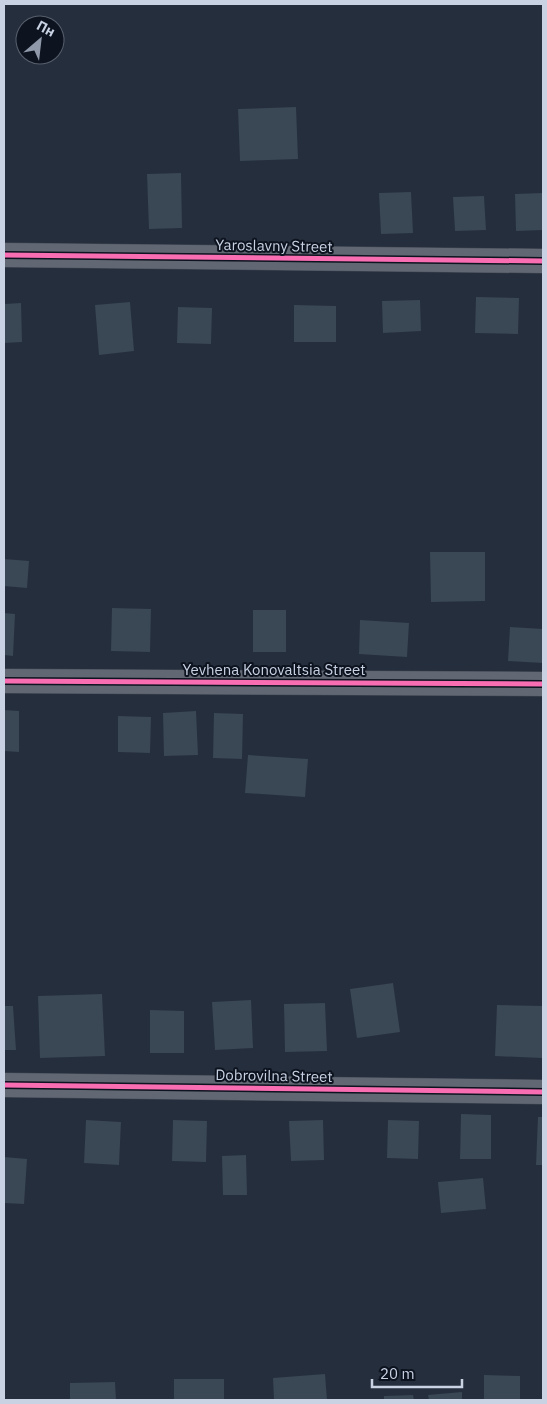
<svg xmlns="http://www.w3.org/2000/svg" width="547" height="1404" viewBox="0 0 547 1404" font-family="'IBM Plex Sans',sans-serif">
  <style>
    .building { fill: #3a4755 }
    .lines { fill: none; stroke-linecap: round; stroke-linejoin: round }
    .minor-casing { stroke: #454b58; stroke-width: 25 }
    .minor { stroke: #616873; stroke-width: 24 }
    .cycleway-casing { stroke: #0d131f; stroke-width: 8 }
    .cycleway { stroke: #f96db3; stroke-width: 5 }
    .labels { text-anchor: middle; stroke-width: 4; stroke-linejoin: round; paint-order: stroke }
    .street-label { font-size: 15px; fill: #c8d2e3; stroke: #0d131f }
  </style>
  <rect width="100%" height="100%" fill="#252e3c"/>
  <path class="building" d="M 296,107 L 298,159 L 240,161 L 238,109 Z
    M 181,173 L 182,228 L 149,229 L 147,174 Z
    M 411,192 L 413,233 L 381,234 L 379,193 Z
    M 543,193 L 543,230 L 516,231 L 515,194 Z
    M 484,196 L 486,230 L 455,231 L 453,197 Z
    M 476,297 L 519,298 L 518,334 L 475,333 Z
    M 420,300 L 421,331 L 383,333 L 382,301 Z
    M 130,302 L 134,351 L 99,355 L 95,305 Z
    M 21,303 L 22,342 L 4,343 L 4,304 Z
    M 294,305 L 336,306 L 336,342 L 294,342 Z
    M 178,307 L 212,308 L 211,344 L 177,343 Z
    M 430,552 L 485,552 L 485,601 L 431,602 Z
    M 4,559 L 29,561 L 27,588 L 4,586 Z
    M 112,608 L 151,609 L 150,652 L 111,651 Z
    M 253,610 L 286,610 L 286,652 L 253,652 Z
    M 4,613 L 15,614 L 13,656 L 4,655 Z
    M 360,620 L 409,623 L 407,657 L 359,654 Z
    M 510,627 L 543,629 L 543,663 L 508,661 Z
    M 4,710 L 19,711 L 19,752 L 4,751 Z
    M 196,711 L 198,755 L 164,756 L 163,713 Z
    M 214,713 L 243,714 L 242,759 L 213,758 Z
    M 118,716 L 151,717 L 150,753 L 118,752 Z
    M 248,755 L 308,759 L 305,797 L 245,793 Z
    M 393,983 L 400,1032 L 357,1038 L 350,989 Z
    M 102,994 L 105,1056 L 40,1058 L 38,996 Z
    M 251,1000 L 253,1048 L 215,1050 L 212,1002 Z
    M 325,1003 L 327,1051 L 285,1052 L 284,1004 Z
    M 497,1005 L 543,1006 L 542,1058 L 495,1056 Z
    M 4,1006 L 13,1006 L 16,1050 L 4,1050 Z
    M 150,1010 L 184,1011 L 184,1053 L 150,1053 Z
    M 461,1114 L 491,1115 L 491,1159 L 460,1159 Z
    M 538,1117 L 543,1117 L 543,1165 L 536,1165 Z
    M 86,1120 L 121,1122 L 119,1165 L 84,1163 Z
    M 173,1120 L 207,1121 L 206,1162 L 172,1161 Z
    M 323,1120 L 324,1160 L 291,1161 L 289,1121 Z
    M 388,1120 L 419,1121 L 418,1159 L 387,1158 Z
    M 246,1155 L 247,1195 L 223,1195 L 222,1156 Z
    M 4,1157 L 27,1159 L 24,1204 L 4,1203 Z
    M 483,1178 L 486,1209 L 441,1213 L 438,1182 Z
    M 325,1374 L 327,1400 L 274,1400 L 273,1378 Z
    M 484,1375 L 520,1376 L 520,1400 L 484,1400 Z
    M 174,1379 L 224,1379 L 224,1400 L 174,1400 Z
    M 115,1382 L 116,1400 L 70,1400 L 70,1383 Z
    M 462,1392 L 462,1400 L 429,1400 L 428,1395 Z
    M 413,1395 L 414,1400 L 384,1400 L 384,1396 Z"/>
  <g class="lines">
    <defs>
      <path id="minor" d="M 4,255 L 543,261
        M 4,681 L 543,684
        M 4,1085 L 543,1092"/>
    </defs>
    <use href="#minor" class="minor-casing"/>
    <use href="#minor" class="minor"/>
    <defs>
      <path id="cycleway" d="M 4,255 L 543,261
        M 4,681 L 543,684
        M 4,1085 L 543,1092"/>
    </defs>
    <use href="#cycleway" class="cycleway-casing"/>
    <use href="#cycleway" class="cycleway"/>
  </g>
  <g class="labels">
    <g class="street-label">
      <text transform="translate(274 246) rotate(1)" y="5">Yaroslavny Street</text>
      <text x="274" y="675">Yevhena Konovaltsia Street</text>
      <text transform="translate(274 1076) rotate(1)" y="5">Dobrovilna Street</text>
    </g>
  </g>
  <rect width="547" height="1404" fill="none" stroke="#c8d2e3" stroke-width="10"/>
  <g transform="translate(40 40) rotate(28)"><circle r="24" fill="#0d131f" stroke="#585f6d"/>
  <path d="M0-4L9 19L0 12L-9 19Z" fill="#8f99a9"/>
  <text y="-8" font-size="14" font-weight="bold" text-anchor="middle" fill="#c8d2e3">Пн</text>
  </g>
  <path d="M372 1379v8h90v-8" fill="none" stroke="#c8d2e3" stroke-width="2.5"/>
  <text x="380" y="1379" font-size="15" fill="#c8d2e3" stroke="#0d131f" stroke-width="4" paint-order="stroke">20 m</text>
</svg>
